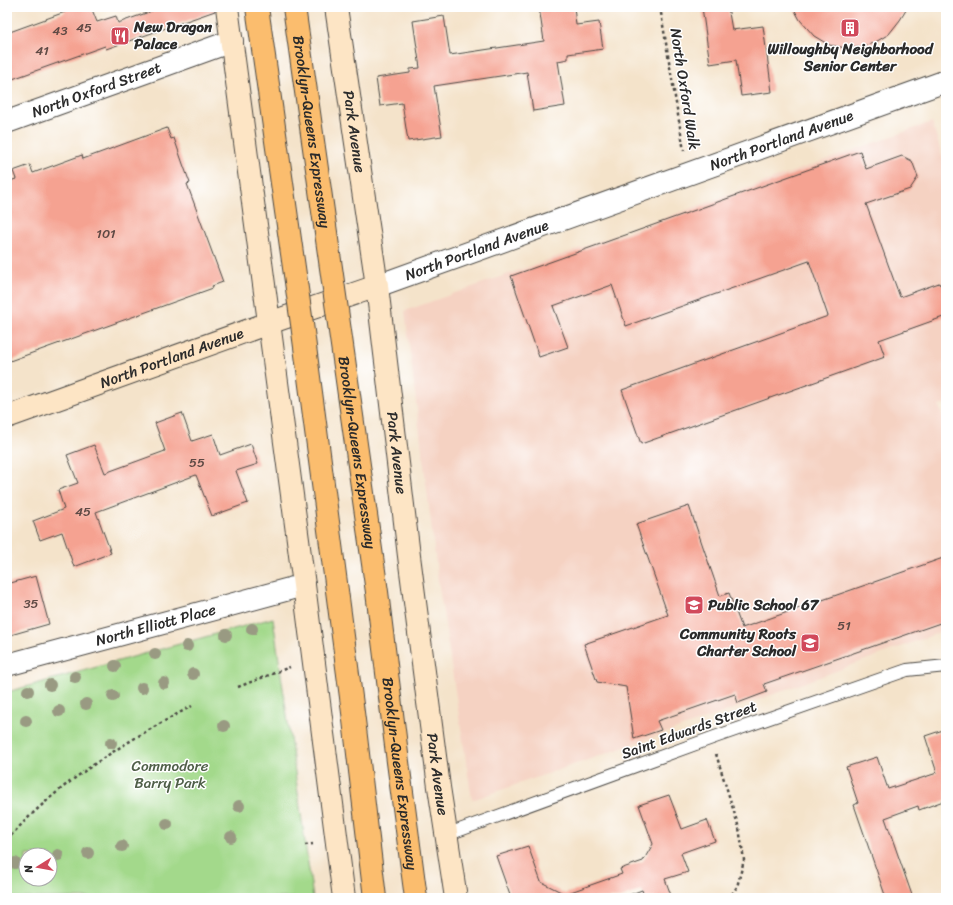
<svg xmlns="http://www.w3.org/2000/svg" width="953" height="905" viewBox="0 0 953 905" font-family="Sriracha,sans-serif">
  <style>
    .built { fill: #f5d2c2 }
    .green { fill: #a3d98b; stroke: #67825b; fill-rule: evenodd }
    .building { fill: #f5a291 }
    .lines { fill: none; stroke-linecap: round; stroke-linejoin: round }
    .service-casing { stroke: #494743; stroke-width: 14 }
    .minor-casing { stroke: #494743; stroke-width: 24 }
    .secondary-casing { stroke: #494743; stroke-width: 24 }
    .path { stroke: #494743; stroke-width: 2.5; stroke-dasharray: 3 3; stroke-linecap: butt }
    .service { stroke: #fff; stroke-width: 12 }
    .minor { stroke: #fff; stroke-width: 22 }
    .secondary { stroke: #fde5c5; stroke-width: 22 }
    .motorway-bridge-casing { stroke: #494743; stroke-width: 24; stroke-linecap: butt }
    .motorway-bridge { stroke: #fbbd6e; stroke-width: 22 }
    .tree { fill: #999a82 }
    .labels { text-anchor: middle; stroke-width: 3; stroke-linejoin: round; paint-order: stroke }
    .number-label { font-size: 13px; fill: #5e4944 }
    .poi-label { font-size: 15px; font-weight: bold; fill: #2b2b2b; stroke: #fff; text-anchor: start }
    .street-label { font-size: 15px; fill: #2b2b2b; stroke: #fff }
    .park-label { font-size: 15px; fill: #4f5f48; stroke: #fff }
  </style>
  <rect width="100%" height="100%" fill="#fff"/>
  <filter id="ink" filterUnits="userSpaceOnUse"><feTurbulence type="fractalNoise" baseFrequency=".025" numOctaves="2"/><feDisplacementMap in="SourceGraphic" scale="8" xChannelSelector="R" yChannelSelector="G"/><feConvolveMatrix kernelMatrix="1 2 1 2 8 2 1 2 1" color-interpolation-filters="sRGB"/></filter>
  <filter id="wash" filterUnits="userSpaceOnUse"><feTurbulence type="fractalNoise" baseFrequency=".012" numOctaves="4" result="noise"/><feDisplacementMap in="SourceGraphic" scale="16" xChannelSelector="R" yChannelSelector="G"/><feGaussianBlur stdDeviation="0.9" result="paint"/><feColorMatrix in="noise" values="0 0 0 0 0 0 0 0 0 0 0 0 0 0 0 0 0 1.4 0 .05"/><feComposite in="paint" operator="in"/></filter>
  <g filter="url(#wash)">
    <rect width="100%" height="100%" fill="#f4e3ca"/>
    <path class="built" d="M 932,122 L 946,169 L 946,403 L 939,406 L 946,426 L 946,519 L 942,521 L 946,532 L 946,630 L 717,715 L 472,800 L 438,580 L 405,311 Z"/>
    <path class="green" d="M 273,618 L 313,898 L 7,898 L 7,692 ZM 26,855 L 50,855 L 50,879 L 26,879 Z"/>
    <g id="blocks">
      <path class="building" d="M 63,7 L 91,7 L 97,22 L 116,16 L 118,23 L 152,11 L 150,7 L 215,7 L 215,11 L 106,49 L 105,46 L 7,81 L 7,33 L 65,12 Z
        M 539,7 L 574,7 L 576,25 L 599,22 L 603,49 L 568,54 L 568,59 L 558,61 L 565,106 L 533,111 L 527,72 L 434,86 L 442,136 L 408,141 L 402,103 L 380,106 L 376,78 L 410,73 L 410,69 L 420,68 L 413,21 L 444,16 L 450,55 L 544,41 Z
        M 702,7 L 728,7 L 732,30 L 763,26 L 772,92 L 741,96 L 736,60 L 710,64 Z
        M 793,7 L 908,7 L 900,20 L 889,34 L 874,43 L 854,48 L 846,48 L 829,45 L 814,36 L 800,20 Z
        M 167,128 L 171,139 L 174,138 L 183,164 L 190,183 L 187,184 L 223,282 L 212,286 L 213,288 L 7,362 L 7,182 L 16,179 L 13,171 L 30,165 L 33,173 L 82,155 L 83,159 Z
        M 860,151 L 866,169 L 902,156 L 912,161 L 918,177 L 910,189 L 866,204 L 900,297 L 939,283 L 940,285 L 946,283 L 946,316 L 879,340 L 885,357 L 641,444 L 622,390 L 828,316 L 809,261 L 626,326 L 612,285 L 553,306 L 568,347 L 539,357 L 511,276 Z
        M 182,413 L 192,441 L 213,434 L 220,455 L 251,444 L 258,464 L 236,471 L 248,503 L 212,516 L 196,475 L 96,512 L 111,553 L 74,567 L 62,532 L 40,540 L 33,521 L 64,509 L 58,490 L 78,483 L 67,455 L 94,445 L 105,473 L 165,451 L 155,423 Z
        M 689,506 L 720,596 L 729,593 L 742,628 L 946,557 L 946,621 L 764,684 L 767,692 L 738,703 L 735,694 L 657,721 L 661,730 L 634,739 L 626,687 L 597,682 L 584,644 L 668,615 L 636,524 Z
        M 36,576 L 49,624 L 7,636 L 7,584 Z
        M 946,729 L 946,800 L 919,810 L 918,806 L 885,818 L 913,898 L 886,898 L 854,805 L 858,803 L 846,767 L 877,757 L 888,789 L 937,773 L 925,736 Z
        M 669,795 L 682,829 L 707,820 L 715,841 L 681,853 L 688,872 L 665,879 L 672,898 L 645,898 L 642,890 L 621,898 L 511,898 L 496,856 L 528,846 L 541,882 L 565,894 L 622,874 L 620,869 L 643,861 L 653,844 L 639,805 Z"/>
    </g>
  </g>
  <g filter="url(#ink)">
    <use href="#blocks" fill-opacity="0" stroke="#494743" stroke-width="1"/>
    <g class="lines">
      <defs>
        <path id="service" d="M 446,835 L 712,738 L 907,670 L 946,666"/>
        <g id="minor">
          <path id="s1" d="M 7,122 L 232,41"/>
          <path id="s2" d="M 377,286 L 946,81"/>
          <path id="s3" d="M 7,665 L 304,585"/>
        </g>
        <g id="secondary">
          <path d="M 227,7 L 304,585 L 344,898"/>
          <path id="s4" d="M 336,7 L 377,286 L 409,556 L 439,787 L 456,898"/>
          <path id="s5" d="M 7,417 L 269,323 L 377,286"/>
        </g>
      </defs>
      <use href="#service" class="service-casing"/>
      <use href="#minor" class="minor-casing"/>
      <use href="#secondary" class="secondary-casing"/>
      <path class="path" d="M 660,7 L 684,151
        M 238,687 L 290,667
        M 716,754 L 739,828 L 744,860 L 737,887 L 729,898
        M 7,840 C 58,782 125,742 192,706
        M 305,845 L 313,844"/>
      <use href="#service" class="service"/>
      <use href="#minor" class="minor"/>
      <use href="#secondary" class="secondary"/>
      <defs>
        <g id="motorway-bridge">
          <path d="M 257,7 L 302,324 L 354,720 L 375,898"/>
          <path id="s6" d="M 294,7 L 377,592 L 398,762 L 416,898"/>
        </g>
      </defs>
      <use href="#motorway-bridge" class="motorway-bridge-casing"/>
      <use href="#motorway-bridge" class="motorway-bridge"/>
    </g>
    <g class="tree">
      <circle cx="252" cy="629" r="6"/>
      <circle cx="226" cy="635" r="6"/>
      <circle cx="187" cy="646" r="6"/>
      <circle cx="155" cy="654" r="6"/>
      <circle cx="115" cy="666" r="6"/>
      <circle cx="193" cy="674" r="6"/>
      <circle cx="75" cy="677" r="6"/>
      <circle cx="164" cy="683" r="6"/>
      <circle cx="50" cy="685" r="6"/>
      <circle cx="142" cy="688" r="6"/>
      <circle cx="28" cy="691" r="6"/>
      <circle cx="113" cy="696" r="6"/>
      <circle cx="86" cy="704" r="6"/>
      <circle cx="59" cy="711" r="6"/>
      <circle cx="26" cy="721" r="6"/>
      <circle cx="224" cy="726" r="6"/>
      <circle cx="111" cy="743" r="6"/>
      <circle cx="239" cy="806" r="6"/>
      <circle cx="167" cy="824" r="6"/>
      <circle cx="231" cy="837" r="6"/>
      <circle cx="122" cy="846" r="6"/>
      <circle cx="88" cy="853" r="6"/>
      <circle cx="58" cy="855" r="6"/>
      <circle cx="15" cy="863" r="6"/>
    </g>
  </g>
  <defs>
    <symbol id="building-square" viewBox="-11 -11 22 22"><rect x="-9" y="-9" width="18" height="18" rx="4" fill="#d1495b" stroke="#fff"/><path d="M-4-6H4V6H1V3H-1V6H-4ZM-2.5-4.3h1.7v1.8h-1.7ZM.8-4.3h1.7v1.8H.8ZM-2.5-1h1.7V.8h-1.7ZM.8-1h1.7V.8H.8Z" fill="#fff"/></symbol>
    <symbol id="restaurant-square" viewBox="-11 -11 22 22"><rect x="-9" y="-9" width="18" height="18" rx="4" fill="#d1495b" stroke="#fff"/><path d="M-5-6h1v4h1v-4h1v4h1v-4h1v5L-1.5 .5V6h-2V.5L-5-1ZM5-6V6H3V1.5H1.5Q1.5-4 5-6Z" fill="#fff"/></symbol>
    <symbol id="school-square" viewBox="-11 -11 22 22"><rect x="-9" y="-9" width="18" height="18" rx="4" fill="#d1495b" stroke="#fff"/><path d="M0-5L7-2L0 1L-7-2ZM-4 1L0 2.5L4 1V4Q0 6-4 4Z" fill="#fff"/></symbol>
  </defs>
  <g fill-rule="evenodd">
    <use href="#building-square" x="839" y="17" width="22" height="22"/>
    <use href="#restaurant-square" x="109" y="25" width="22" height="22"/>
    <use href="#school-square" x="683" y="594" width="22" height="22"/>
    <use href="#school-square" x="799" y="632" width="22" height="22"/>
  </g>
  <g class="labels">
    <g class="number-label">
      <text x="84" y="32">45</text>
      <text x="60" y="35">43</text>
      <text x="42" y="55">41</text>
      <text x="106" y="238">101</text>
      <text x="197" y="467">55</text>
      <text x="83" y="516">45</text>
      <text x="31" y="608">35</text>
      <text x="844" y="630">51</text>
    </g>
    <g class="poi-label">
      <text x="134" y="32">New Dragon<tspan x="134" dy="17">Palace</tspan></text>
      <text x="850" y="54" text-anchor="middle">Willoughby Neighborhood<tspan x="850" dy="17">Senior Center</tspan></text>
      <text x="708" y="610">Public School 67</text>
      <text x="796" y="639" text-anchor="end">Community Roots<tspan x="796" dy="17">Charter School</tspan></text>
    </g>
    <g class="street-label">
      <text transform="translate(685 89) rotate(81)" y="5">North Oxford Walk</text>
      <text dy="5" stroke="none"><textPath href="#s1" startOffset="95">North Oxford Street</textPath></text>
      <text dy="5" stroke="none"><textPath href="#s6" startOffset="126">Brooklyn-Queens Expressway</textPath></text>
      <text dy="5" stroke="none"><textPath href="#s4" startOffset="126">Park Avenue</textPath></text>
      <text dy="5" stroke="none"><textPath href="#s2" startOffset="430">North Portland Avenue</textPath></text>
      <text dy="5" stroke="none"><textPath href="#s2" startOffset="106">North Portland Avenue</textPath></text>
      <text dy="5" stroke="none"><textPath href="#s5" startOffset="175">North Portland Avenue</textPath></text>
      <text dy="5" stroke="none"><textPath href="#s6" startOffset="450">Brooklyn-Queens Expressway</textPath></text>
      <text dy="5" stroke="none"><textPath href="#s4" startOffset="450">Park Avenue</textPath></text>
      <text dy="5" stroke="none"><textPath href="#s3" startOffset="154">North Elliott Place</textPath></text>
      <text transform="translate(689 730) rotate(-20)" y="5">Saint Edwards Street</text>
      <text dy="5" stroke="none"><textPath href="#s6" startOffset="774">Brooklyn-Queens Expressway</textPath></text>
      <text dy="5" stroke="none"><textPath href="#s4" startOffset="774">Park Avenue</textPath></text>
    </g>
    <g class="park-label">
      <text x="170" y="771">Commodore<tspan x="170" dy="17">Barry Park</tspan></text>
    </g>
  </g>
  <rect width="953" height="905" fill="none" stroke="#fff" stroke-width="24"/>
  <g transform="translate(38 867) rotate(259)"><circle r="19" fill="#ffffff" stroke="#aaaaaa"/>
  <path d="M0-3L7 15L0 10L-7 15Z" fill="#d1495b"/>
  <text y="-6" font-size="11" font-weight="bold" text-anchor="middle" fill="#2b2b2b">N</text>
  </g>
</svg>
